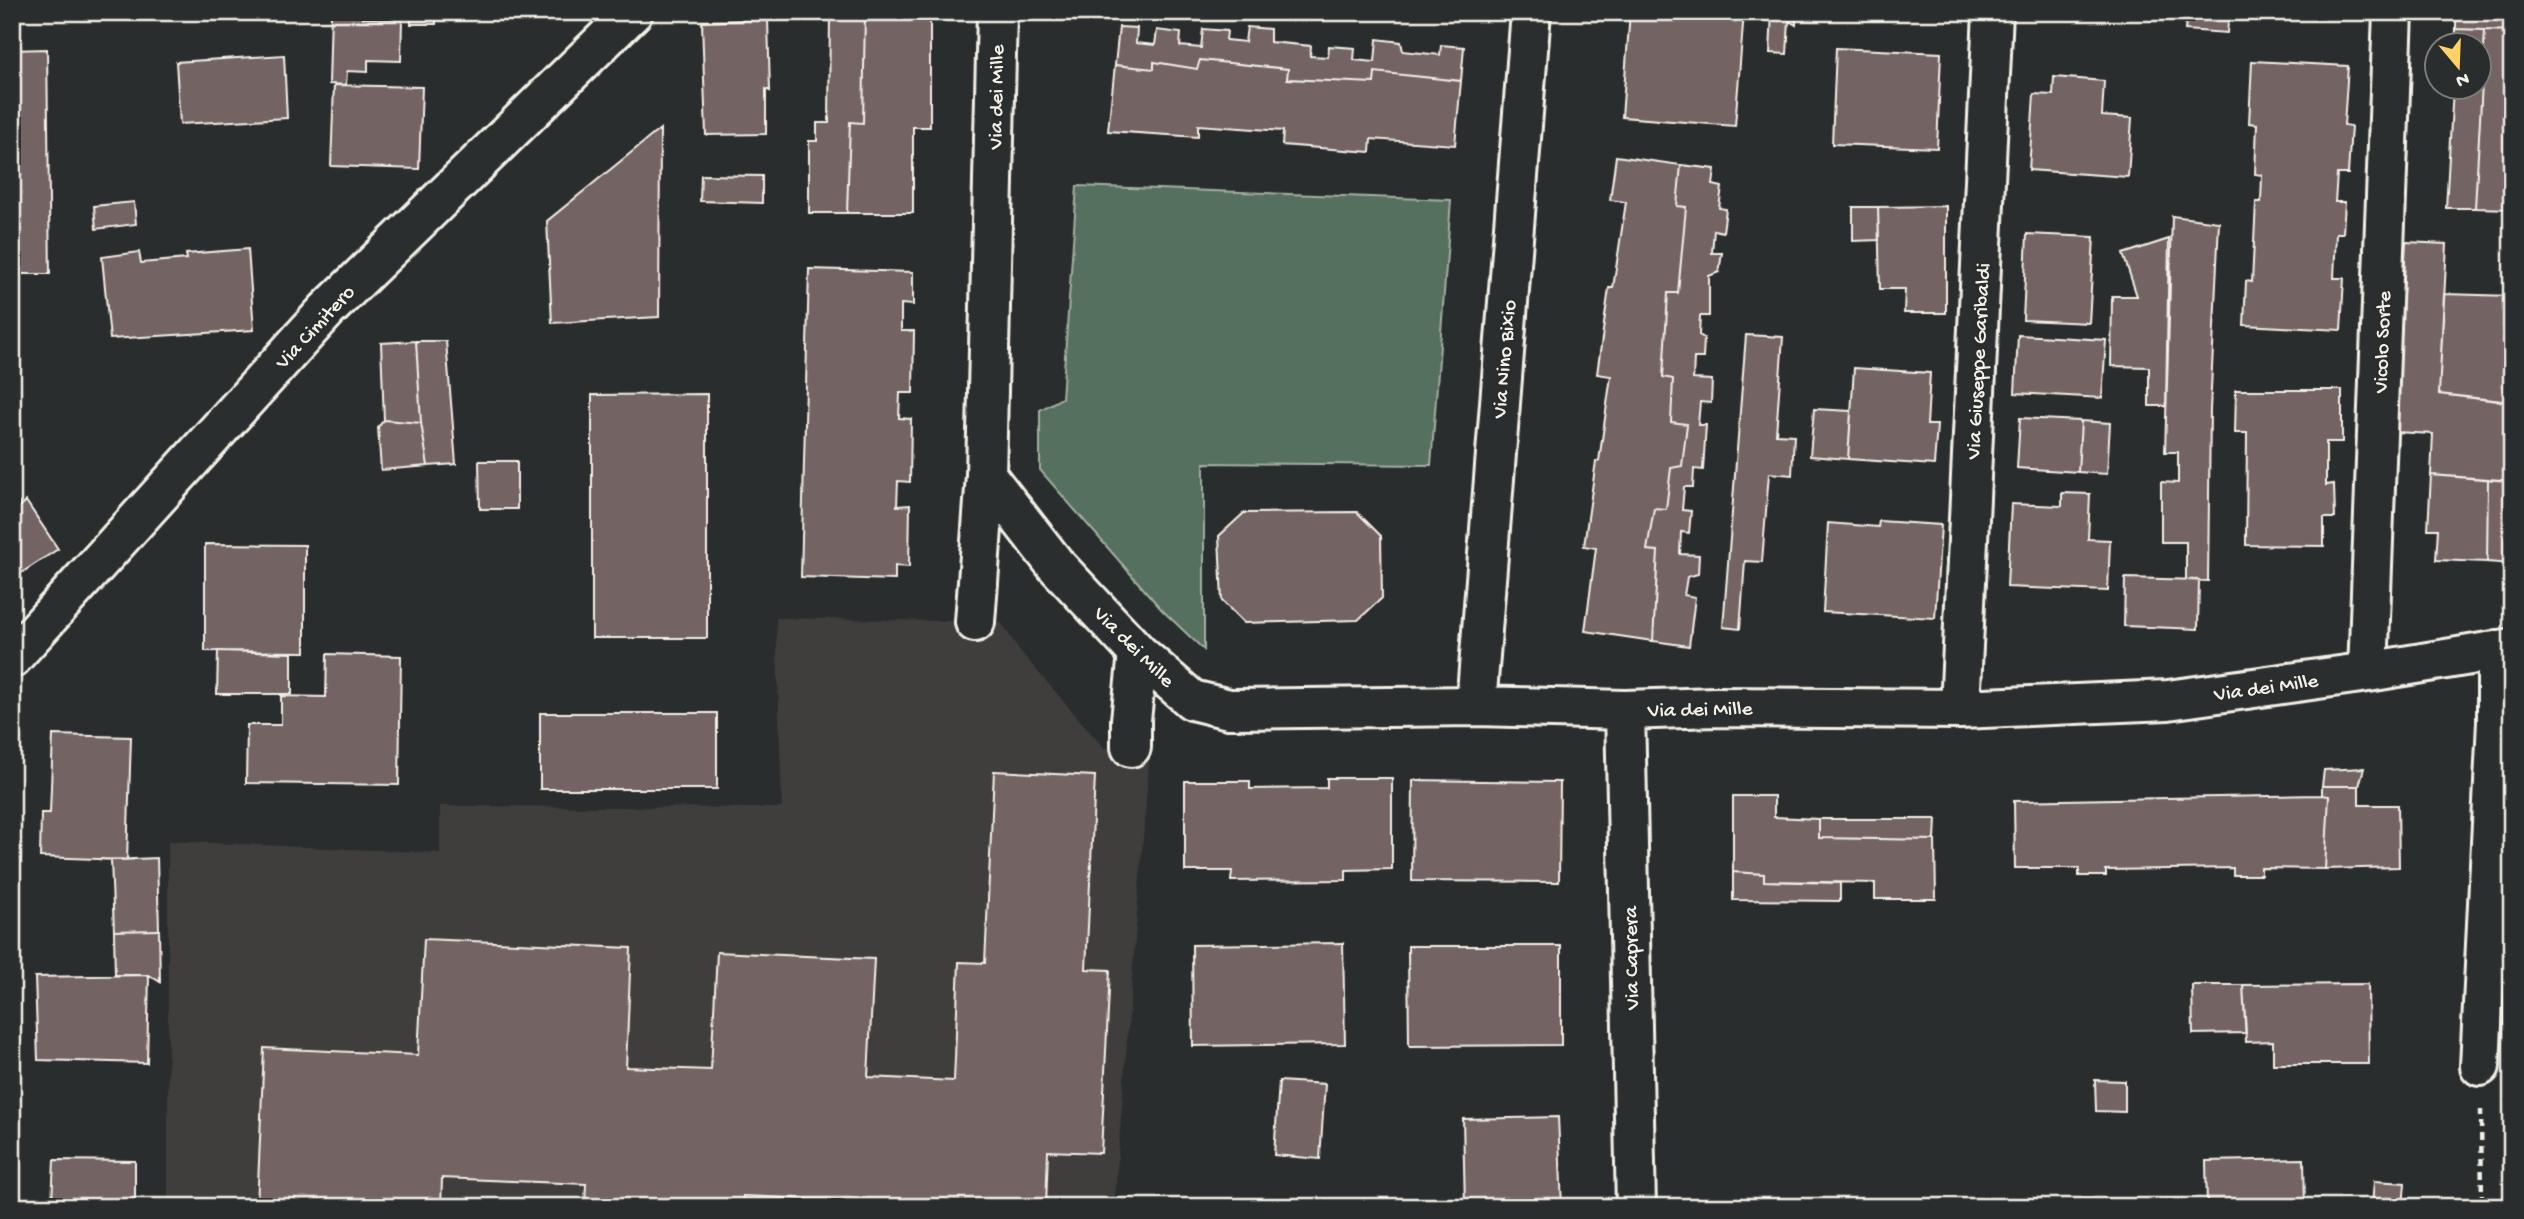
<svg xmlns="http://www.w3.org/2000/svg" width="2524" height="1219" viewBox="0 0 2524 1219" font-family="'Gochi Hand',sans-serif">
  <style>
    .built { fill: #403e3e }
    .green { fill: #546f5e; stroke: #a4b0a3; stroke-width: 2 }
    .building { fill: #736463; stroke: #f4f1e8; stroke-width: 2 }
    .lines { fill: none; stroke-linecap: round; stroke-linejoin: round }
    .minor-casing { stroke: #f4f1e8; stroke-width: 44 }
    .tertiary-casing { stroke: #f4f1e8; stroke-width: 44 }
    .path { stroke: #f4f1e8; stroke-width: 4.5; stroke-dasharray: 7 5; stroke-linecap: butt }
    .minor { stroke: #2a2d2e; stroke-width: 38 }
    .tertiary { stroke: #2a2d2e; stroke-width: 38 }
    .labels { text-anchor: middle; stroke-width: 5; stroke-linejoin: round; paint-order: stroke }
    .street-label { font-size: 21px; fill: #f4f1e8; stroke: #2a2d2e }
  </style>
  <rect width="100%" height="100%" fill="#2a2d2e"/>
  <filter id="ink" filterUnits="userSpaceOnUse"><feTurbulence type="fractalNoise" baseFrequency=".0143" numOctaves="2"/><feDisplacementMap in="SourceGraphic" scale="14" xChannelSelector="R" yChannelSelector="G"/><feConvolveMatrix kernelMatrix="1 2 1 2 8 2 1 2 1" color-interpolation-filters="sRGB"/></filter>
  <g filter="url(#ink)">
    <path class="built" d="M 776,618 L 1001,622 L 1019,650 L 1104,748 L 1131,747 L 1150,750 L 1114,1207 L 168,1207 L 168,841 L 440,853 L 440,806 L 782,808 Z"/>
    <path class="green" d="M 1077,186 L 1451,200 L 1431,465 L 1204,463 L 1204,650 L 1162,610 L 1040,470 L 1040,410 L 1062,398 Z"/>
    <path class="building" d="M 331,12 L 356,12 L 356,15 L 364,15 L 363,18 L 402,19 L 401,61 L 368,60 L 368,72 L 347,71 L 346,85 L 329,84 Z
      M 411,12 L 436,12 L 436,24 L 411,24 Z
      M 830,12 L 865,12 L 863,123 L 850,122 L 847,213 L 809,213 L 809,141 L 817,141 L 817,123 L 829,123 Z
      M 865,12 L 930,12 L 930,127 L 913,127 L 913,213 L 847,213 L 850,122 L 863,123 Z
      M 1630,12 L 1744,12 L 1735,126 L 1622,117 Z
      M 1772,12 L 1796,12 L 1796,25 L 1789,21 L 1787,54 L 1770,53 Z
      M 1904,12 L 1957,12 L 1957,15 Z
      M 2187,12 L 2229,12 L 2227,33 L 2185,30 Z
      M 2456,12 L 2512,12 L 2512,31 L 2456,29 Z
      M 768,19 L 770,91 L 766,89 L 766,134 L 706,135 L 702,22 Z
      M 1119,27 L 1137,28 L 1136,43 L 1155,45 L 1157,30 L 1181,33 L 1180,46 L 1201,48 L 1203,29 L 1227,31 L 1226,40 L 1245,42 L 1247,27 L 1270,29 L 1270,42 L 1311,46 L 1310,56 L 1328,57 L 1329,46 L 1355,48 L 1354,60 L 1375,62 L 1377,39 L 1401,42 L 1403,51 L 1440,55 L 1441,45 L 1464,47 L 1461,81 L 1375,72 L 1374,83 L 1287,79 L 1288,69 L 1200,60 L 1197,69 L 1154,62 L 1154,69 L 1115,65 Z
      M 2456,29 L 2485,30 L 2475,208 L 2446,208 L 2453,88 L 2478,88 L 2478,46 L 2455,46 Z
      M 2485,30 L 2512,31 L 2512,209 L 2475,208 Z
      M 1836,48 L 1941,53 L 1937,148 L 1832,144 Z
      M 47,49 L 50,274 L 12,274 L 12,50 Z
      M 284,55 L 287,118 L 180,124 L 176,62 Z
      M 1200,60 L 1288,69 L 1287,79 L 1374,83 L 1375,72 L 1461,81 L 1455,145 L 1371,139 L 1370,152 L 1282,145 L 1283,131 L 1198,125 L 1198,137 L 1108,131 L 1115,65 L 1154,69 L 1154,62 L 1197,69 Z
      M 2252,61 L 2348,66 L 2344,125 L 2351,126 L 2348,174 L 2337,174 L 2335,202 L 2345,202 L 2343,233 L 2336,233 L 2334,278 L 2344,278 L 2341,330 L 2244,325 L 2246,281 L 2252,282 L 2256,202 L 2261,202 L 2262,175 L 2255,174 L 2257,124 L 2249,123 Z
      M 2054,77 L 2104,81 L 2102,116 L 2132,118 L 2128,177 L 2029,170 L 2034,94 L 2053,95 Z
      M 334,85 L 422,87 L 419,169 L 331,166 Z
      M 660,129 L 659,317 L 552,323 L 547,221 Z
      M 1616,156 L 1681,165 L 1677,206 L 1686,207 L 1678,293 L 1668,293 L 1663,377 L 1673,379 L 1671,422 L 1687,424 L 1682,466 L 1671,468 L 1666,509 L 1654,508 L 1647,550 L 1658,551 L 1653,641 L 1585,631 L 1596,548 L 1584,546 L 1596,461 L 1599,461 L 1611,376 L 1597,374 L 1609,288 L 1613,288 L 1626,202 L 1610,200 Z
      M 1681,165 L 1715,169 L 1713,185 L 1722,187 L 1719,208 L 1726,209 L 1723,232 L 1714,230 L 1712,253 L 1722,253 L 1719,272 L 1709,276 L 1709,316 L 1700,316 L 1699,335 L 1704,338 L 1703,358 L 1694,358 L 1693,379 L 1712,380 L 1711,403 L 1700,402 L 1698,425 L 1706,425 L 1703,470 L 1694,469 L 1693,487 L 1684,487 L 1682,510 L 1691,511 L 1689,533 L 1681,532 L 1680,554 L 1699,555 L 1698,574 L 1687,577 L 1684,595 L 1695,597 L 1689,646 L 1653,641 L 1658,551 L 1647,550 L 1654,508 L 1666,509 L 1671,468 L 1682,466 L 1687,424 L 1671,422 L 1673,379 L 1663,377 L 1668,293 L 1678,293 L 1686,207 L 1677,206 Z
      M 701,175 L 762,176 L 762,203 L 700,201 Z
      M 134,202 L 136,224 L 96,229 L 94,206 Z
      M 1946,206 L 1946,313 L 1904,313 L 1905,289 L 1880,289 L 1878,207 Z
      M 1853,207 L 1878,207 L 1879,240 L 1853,241 Z
      M 2172,216 L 2219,222 L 2210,410 L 2208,581 L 2186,580 L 2186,542 L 2161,542 L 2161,482 L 2178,483 L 2178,452 L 2165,452 Z
      M 2027,234 L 2094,237 L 2089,323 L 2023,320 Z
      M 2169,239 L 2166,406 L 2149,406 L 2149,367 L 2111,366 L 2112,296 L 2137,296 L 2123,254 Z
      M 2406,242 L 2447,244 L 2439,394 L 2507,402 L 2506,439 L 2510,439 L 2508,481 L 2431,475 L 2433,434 L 2395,432 Z
      M 248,249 L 254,330 L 110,339 L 102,257 L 139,252 L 141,263 L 187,259 L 186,254 Z
      M 809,269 L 913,272 L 913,305 L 901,304 L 901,331 L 914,331 L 913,393 L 900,393 L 899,418 L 911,419 L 910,482 L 898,481 L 897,506 L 910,505 L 909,567 L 895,566 L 895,580 L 801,577 Z
      M 2444,294 L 2512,296 L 2512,402 L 2439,394 Z
      M 1746,335 L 1783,337 L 1776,434 L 1794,435 L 1792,475 L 1769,473 L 1762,562 L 1745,561 L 1740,629 L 1723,627 Z
      M 2018,335 L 2106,340 L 2102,398 L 2015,393 Z
      M 416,341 L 421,423 L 384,420 L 381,343 Z
      M 416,341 L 446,341 L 456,464 L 428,466 L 421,423 Z
      M 1854,368 L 1930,373 L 1927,425 L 1937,425 L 1934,465 L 1848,459 Z
      M 2236,390 L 2342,390 L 2342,442 L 2326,442 L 2326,485 L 2334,484 L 2335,518 L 2324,518 L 2324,546 L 2246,545 L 2247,433 L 2235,433 Z
      M 707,394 L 707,638 L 592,638 L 592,395 Z
      M 1814,409 L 1851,411 L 1848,459 L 1810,456 Z
      M 2020,418 L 2081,421 L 2078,472 L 2017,468 Z
      M 384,420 L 421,423 L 428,466 L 381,470 L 378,427 Z
      M 2081,421 L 2110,423 L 2107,474 L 2078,472 Z
      M 479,461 L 517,461 L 517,509 L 480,509 Z
      M 2431,475 L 2488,479 L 2487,562 L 2436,560 L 2438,529 L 2428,529 Z
      M 2488,479 L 2512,481 L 2512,564 L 2487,562 Z
      M 12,493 L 21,506 L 26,501 L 58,549 L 12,579 Z
      M 2062,493 L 2090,494 L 2088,539 L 2110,540 L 2108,591 L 2007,587 L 2011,504 L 2062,506 Z
      M 1357,512 L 1381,536 L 1382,598 L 1358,620 L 1244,623 L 1222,601 L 1219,536 L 1244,513 Z
      M 1879,521 L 1941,525 L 1935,618 L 1823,612 L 1828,523 L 1878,527 Z
      M 205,544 L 305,545 L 305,652 L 205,651 Z
      M 2125,578 L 2199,580 L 2198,629 L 2124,626 Z
      M 218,651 L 292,653 L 292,694 L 217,694 Z
      M 327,654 L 401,656 L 399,785 L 246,783 L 247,725 L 281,725 L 281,696 L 326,697 Z
      M 540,713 L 717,713 L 717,789 L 540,789 Z
      M 53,735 L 131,737 L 127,860 L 40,857 L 41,813 L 50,813 Z
      M 2364,768 L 2359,786 L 2322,786 L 2324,770 Z
      M 994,771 L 1095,776 L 1086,969 L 1110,970 L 1101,1153 L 1048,1151 L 1046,1207 L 891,1207 L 891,1203 L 743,1196 L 742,1207 L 585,1207 L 586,1184 L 442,1178 L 441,1207 L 257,1207 L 264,1048 L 418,1055 L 424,939 L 631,948 L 626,1067 L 711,1070 L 717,952 L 874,959 L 868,1077 L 954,1081 L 959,962 L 985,963 Z
      M 1327,778 L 1392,778 L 1392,869 L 1346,870 L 1346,880 L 1231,881 L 1232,871 L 1185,871 L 1185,781 L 1250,781 L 1250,789 L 1327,788 Z
      M 1413,780 L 1560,782 L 1559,882 L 1412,881 Z
      M 2322,786 L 2359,786 L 2359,805 L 2398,805 L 2399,867 L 2325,869 L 2329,796 L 2322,795 Z
      M 2322,795 L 2329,796 L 2325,869 L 2261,868 L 2261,875 L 2233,875 L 2233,868 L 2106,870 L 2106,876 L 2079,876 L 2079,868 L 2015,868 L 2014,801 Z
      M 1733,796 L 1774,796 L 1774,817 L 1819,819 L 1819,838 L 1935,840 L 1936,899 L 1875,899 L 1875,883 L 1764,881 L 1764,874 L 1733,872 Z
      M 1819,819 L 1936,819 L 1935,840 L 1819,838 Z
      M 157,858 L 159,930 L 114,931 L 111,860 Z
      M 1733,872 L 1764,874 L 1764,881 L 1840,883 L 1840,901 L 1733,900 Z
      M 159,930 L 160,982 L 149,975 L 115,975 L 114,931 Z
      M 1343,943 L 1345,1044 L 1193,1046 L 1192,945 Z
      M 1408,946 L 1561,946 L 1561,1045 L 1409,1046 Z
      M 149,975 L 147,1063 L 38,1060 L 35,977 Z
      M 2368,984 L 2369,1064 L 2273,1064 L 2273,1041 L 2246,1042 L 2243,985 Z
      M 2192,985 L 2243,985 L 2246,1033 L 2193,1034 Z
      M 2095,1080 L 2125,1081 L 2125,1112 L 2096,1111 Z
      M 1279,1081 L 1325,1084 L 1320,1159 L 1274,1155 Z
      M 1558,1117 L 1562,1207 L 1465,1207 L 1463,1119 Z
      M 2304,1159 L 2305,1207 L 2207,1207 L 2206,1161 Z
      M 54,1160 L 135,1161 L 135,1207 L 46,1207 L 52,1203 Z
      M 2374,1181 L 2405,1183 L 2403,1207 L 2372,1207 Z"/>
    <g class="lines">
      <defs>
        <path id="minor" d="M 997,12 L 986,475 L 1055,564 L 1138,653 L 1192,700 L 1229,709 L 1476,706 L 1625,710 L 1715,707 L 1960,709 L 2168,700 L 2368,672 L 2512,648
          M 975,622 L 986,475
          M 2368,672 L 2393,12
          M 1476,706 L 1531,12
          M 1960,709 L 1993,12
          M 1625,710 L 1636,1207
          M 1131,747 L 1131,720 L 1138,653
          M 2480,1066 L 2497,722 L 2497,650"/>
        <path id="tertiary" d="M 12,658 L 327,310 L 633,12"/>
      </defs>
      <use href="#minor" class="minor-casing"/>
      <use href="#tertiary" class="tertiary-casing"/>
      <path class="path" d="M 2481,1110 L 2482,1207"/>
      <use href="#minor" class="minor"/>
      <use href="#tertiary" class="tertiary"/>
    </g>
  </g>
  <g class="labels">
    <g class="street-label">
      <text transform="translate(995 97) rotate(-89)" y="7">Via dei Mille</text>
      <text transform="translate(314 326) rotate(-47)" y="7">Via Cimitero</text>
      <text transform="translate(2381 342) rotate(-88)" y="7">Vicolo Sorte</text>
      <text transform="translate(1503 359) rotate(-85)" y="7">Via Nino Bixio</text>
      <text transform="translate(1977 361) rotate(-87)" y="7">Via Giuseppe Garibaldi</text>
      <text transform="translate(1135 646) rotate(45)" y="7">Via dei Mille</text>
      <text transform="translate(2266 686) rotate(-8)" y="7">Via dei Mille</text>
      <text transform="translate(1700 708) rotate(-1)" y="7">Via dei Mille</text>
      <text transform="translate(1630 958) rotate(-91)" y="7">Via Caprera</text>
    </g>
  </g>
  <rect width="2524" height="1219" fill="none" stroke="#2a2d2e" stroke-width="42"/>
  <rect x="21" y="21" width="2482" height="1177" fill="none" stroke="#f4f1e8" stroke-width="2.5" filter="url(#ink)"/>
  <g transform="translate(2458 66) rotate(161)"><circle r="33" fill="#2a2d2e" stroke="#7b7b78" stroke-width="2"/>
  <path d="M0-5L12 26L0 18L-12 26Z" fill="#ffd166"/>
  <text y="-10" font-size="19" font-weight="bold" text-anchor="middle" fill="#f4f1e8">N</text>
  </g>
</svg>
